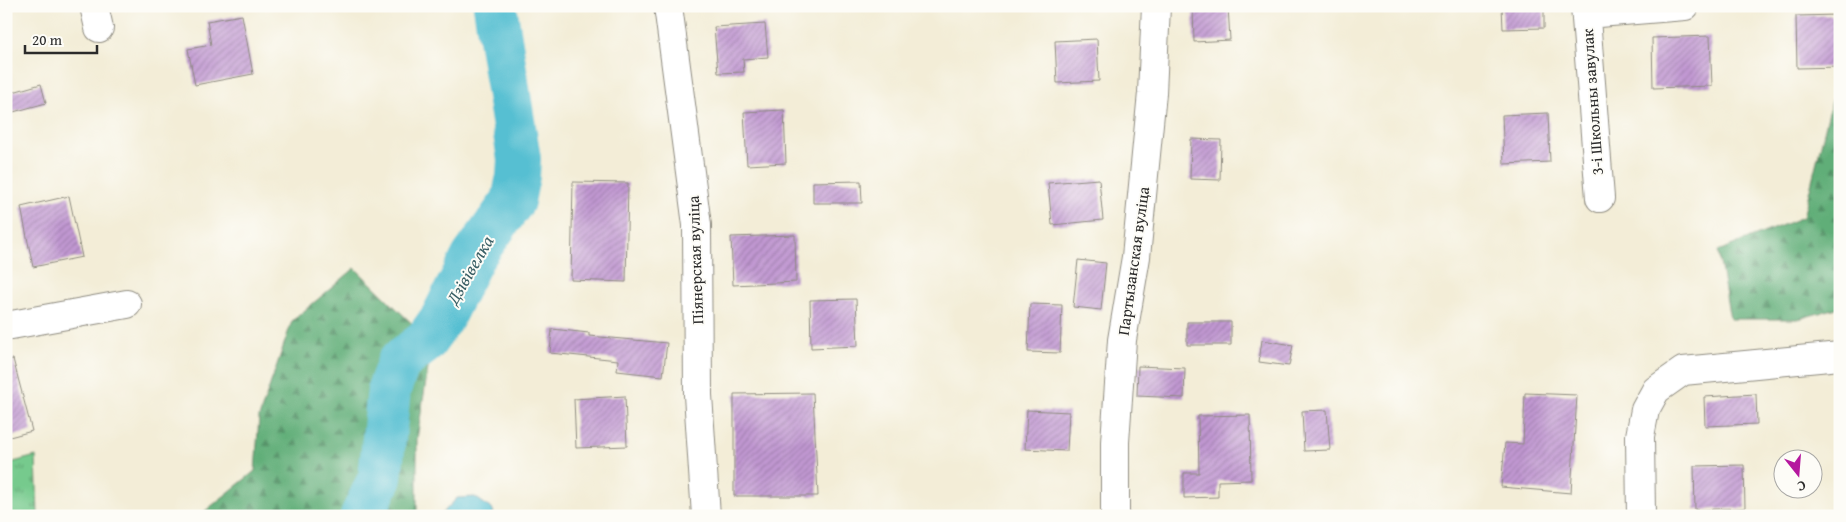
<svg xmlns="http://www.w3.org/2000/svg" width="1846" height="522" viewBox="0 0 1846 522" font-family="'Gentium Book Plus',serif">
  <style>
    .grass { fill: url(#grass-tufts); stroke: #507a5c }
    .forest { fill: url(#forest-firs); stroke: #466c52 }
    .water { fill: #56bfd2; stroke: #40757e }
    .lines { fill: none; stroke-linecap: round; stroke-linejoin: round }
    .river { stroke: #56bfd2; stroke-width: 44 }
    .building { fill: url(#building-hatch) }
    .minor-casing { stroke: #8f8c81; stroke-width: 30 }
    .minor { stroke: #fff; stroke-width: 28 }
    .labels { text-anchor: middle; stroke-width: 4; stroke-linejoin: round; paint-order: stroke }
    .street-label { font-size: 16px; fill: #2b2b2b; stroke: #fdfcf7 }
    .water-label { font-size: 18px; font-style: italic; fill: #3a5f65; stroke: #fdfcf7 }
  </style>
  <defs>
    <pattern id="grass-tufts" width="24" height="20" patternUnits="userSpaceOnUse" patternTransform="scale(1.25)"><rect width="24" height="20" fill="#76ca8d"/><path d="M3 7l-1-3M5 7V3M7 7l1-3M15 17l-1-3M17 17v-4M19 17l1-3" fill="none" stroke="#61a473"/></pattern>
    <pattern id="forest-firs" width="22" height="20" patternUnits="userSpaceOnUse" patternTransform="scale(1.25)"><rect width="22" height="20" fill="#60ae78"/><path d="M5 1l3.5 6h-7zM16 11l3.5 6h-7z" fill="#4f8e63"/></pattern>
    <pattern id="building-hatch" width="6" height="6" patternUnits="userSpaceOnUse" patternTransform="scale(1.25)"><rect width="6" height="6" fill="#c198d2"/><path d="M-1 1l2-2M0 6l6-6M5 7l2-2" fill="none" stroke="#9d7cab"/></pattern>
  </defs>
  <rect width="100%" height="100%" fill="#fdfcf7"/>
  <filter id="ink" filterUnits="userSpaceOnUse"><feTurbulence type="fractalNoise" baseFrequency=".02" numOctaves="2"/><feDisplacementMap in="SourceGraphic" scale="10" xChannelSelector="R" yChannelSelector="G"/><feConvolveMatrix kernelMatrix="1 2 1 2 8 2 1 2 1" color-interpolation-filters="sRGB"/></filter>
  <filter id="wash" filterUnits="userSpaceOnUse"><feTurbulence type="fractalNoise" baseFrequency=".0096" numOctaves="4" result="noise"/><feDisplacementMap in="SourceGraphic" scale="20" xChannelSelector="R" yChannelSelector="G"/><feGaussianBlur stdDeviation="1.12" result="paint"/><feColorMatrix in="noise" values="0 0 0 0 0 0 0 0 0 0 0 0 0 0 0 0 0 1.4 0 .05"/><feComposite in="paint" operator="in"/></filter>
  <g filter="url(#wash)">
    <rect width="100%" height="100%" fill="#f3edd7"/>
    <path class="grass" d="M 36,456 L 38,516 L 6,516 L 6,464 Z"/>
    <path class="forest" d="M 1840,98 L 1840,307 L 1798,319 L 1730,319 L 1718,251 L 1803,217 L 1832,100 Z
      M 355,268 L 432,343 L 417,439 L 417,516 L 199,516 L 255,471 L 259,417 L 292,321 Z"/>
    <path class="water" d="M 525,127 L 535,135 L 537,152 L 524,194 L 513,201 L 502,197 C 504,170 506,148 525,127 Z
      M 475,497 L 493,510 L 494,516 L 440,516 L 457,498 Z"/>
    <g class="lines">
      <path class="river" d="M 362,516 L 380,478 L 389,389 L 399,362 L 425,342 L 442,318 L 473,257 L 513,201 L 518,176 L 519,159 L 495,6"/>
    </g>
    <g id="blocks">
      <path class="building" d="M 1193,6 L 1228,6 L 1230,40 L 1194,42 Z
        M 1502,6 L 1544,6 L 1544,28 L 1503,29 Z
        M 242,15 L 253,74 L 195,85 L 188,49 L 211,45 L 207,21 Z
        M 1840,15 L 1840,67 L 1797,68 L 1796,16 Z
        M 765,24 L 768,57 L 743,59 L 744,72 L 718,73 L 714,27 Z
        M 1710,36 L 1712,86 L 1653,88 L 1652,38 Z
        M 1097,39 L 1099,81 L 1057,83 L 1055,41 Z
        M 41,84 L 46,103 L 6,114 L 6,94 Z
        M 784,110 L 786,163 L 747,165 L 744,112 Z
        M 1548,113 L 1550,162 L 1504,164 L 1502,115 Z
        M 1191,139 L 1221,140 L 1220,180 L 1190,179 Z
        M 1099,179 L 1103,220 L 1052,225 L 1048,183 Z
        M 861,181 L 862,203 L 813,203 L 813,182 Z
        M 573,182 L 628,183 L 626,282 L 571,280 Z
        M 69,196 L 82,257 L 33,267 L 21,207 Z
        M 795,235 L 796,282 L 733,285 L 731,237 Z
        M 1078,260 L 1106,263 L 1101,310 L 1073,307 Z
        M 856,299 L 858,346 L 811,348 L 810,300 Z
        M 1030,304 L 1062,305 L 1060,353 L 1028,352 Z
        M 1187,322 L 1231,322 L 1231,345 L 1187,345 Z
        M 552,329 L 589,333 L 589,336 L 667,343 L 663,376 L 617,371 L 618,360 L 550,353 Z
        M 1262,340 L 1293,345 L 1289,366 L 1259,362 Z
        M 13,359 L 32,431 L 6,438 L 6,360 Z
        M 1138,366 L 1185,368 L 1184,398 L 1137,396 Z
        M 813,393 L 818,496 L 734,496 L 734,394 Z
        M 1525,393 L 1577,395 L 1571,493 L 1501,487 L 1505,443 L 1523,444 Z
        M 1756,394 L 1757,424 L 1705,426 L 1704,397 Z
        M 625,396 L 627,446 L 576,448 L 574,399 Z
        M 1027,410 L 1069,412 L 1067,451 L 1025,449 Z
        M 1327,410 L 1330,450 L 1304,451 L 1302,411 Z
        M 1250,415 L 1251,480 L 1218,481 L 1218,497 L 1184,498 L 1184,473 L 1199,473 L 1198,416 Z
        M 1744,465 L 1745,508 L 1695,510 L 1694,466 Z"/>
    </g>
  </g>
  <g filter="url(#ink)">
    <use href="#blocks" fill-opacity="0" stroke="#8f8c81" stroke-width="1"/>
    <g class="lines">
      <defs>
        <path id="minor" d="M 94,6 L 99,28
          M 668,6 L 697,225 L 698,395 L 706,516
          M 1585,6 L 1600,198
          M 1586,14 L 1685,6
          M 6,326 L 127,304
          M 1115,516 L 1115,442 L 1122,340 L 1136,257 L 1152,93 L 1156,6
          M 1641,516 L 1640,436 L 1645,410 L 1656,390 L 1683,371 L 1840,356"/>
      </defs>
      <use href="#minor" class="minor-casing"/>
      <use href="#minor" class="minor"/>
    </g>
  </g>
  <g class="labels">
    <g class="street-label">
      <text transform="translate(1592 102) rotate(-94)" y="6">3-і Школьны завулак</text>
      <text transform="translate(695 260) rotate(-92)" y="6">Піянерская вуліца</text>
      <text transform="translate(1133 261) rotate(-82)" y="6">Партызанская вуліца</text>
    </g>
    <g class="water-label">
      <text transform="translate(470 270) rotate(-60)" y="6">Дзівівелка</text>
    </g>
  </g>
  <rect width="1846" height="522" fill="none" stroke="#fdfcf7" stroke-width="25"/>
  <g transform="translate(1798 474) rotate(163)"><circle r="24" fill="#fdfcf7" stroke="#a9a8a5"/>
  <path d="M0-4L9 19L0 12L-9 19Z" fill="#b5179e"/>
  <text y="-8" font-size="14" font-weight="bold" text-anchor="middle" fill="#2b2b2b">С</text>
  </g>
  <path d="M25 45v8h72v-8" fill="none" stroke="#2b2b2b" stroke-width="2.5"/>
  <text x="32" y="45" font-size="15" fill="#2b2b2b" stroke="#fdfcf7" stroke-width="4" paint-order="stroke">20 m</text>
</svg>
